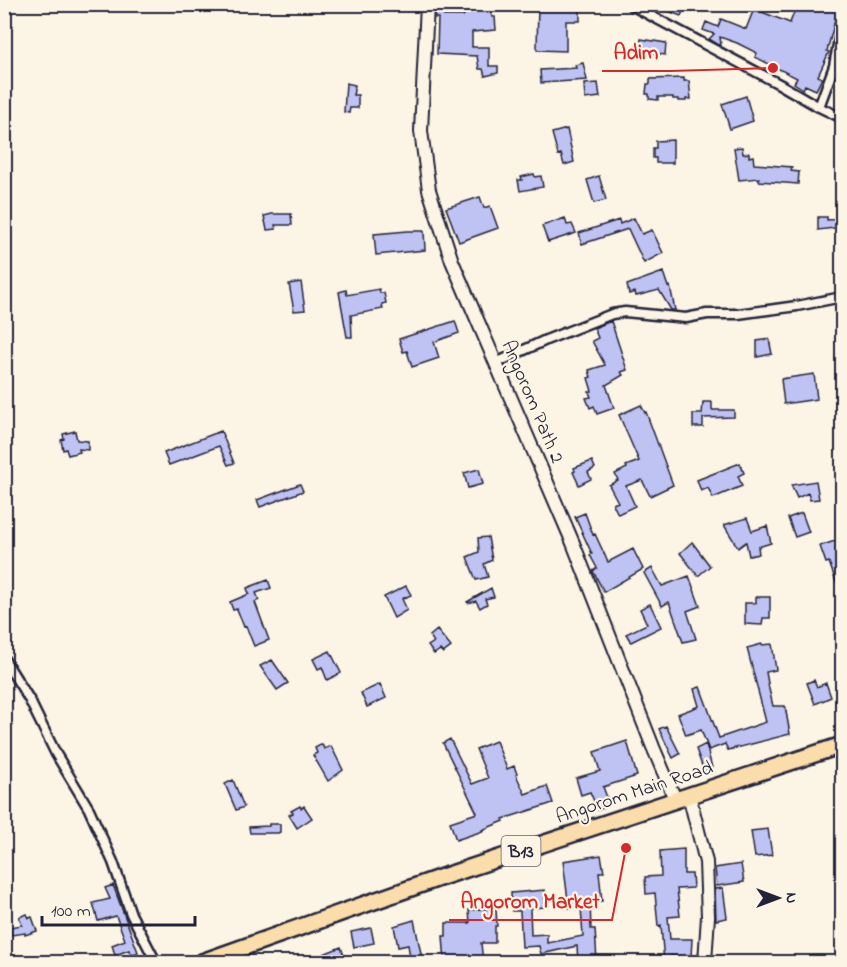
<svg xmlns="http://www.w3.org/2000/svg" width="847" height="967" viewBox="0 0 847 967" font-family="'Indie Flower',sans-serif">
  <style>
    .building { fill: #bfc3f4; stroke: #22223b; stroke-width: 1.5 }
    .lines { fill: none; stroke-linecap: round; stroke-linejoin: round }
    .street-casing { stroke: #22223b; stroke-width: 13 }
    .secondary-casing { stroke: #22223b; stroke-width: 16 }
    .highway-casing { stroke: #22223b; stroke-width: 20 }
    .street { stroke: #fcf5e5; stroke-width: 8 }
    .secondary { stroke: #fcf5e5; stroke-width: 12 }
    .highway { stroke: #faddab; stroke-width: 15 }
    .labels { text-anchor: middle; stroke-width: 4.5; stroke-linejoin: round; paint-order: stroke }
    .shield { fill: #fcf5e5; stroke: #63616e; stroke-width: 1.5 }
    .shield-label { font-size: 18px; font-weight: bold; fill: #22223b }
    .street-label { font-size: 20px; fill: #22223b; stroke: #fcf5e5 }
    .leader { fill: none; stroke: #d62828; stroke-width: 2 }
    .callout-dot { fill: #d62828; stroke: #fcf5e5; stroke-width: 2 }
    .callout-label { font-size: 21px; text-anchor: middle; font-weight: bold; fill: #d62828; stroke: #fcf5e5; stroke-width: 4.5; stroke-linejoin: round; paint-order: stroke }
  </style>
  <rect width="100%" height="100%" fill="#fcf5e5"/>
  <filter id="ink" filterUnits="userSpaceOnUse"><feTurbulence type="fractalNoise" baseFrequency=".0167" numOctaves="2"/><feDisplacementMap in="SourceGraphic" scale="12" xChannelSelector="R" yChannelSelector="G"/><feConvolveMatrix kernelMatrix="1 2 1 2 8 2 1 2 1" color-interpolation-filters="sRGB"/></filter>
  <g filter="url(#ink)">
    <path class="building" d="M 538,4 L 580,4 L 580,21 L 566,21 L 566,51 L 537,50 Z
      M 650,4 L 686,4 L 681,16 Z
      M 797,4 L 821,4 L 838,9 L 827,51 L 829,52 L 818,76 L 822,78 L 816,90 L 805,85 L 803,89 L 794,83 L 797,78 L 755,57 L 757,53 L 737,43 L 720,37 L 721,45 L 719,45 L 709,39 L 714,34 L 703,30 L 706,22 L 718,27 L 721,19 L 746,29 L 754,9 L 790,23 Z
      M 465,5 L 489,6 L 492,17 L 495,17 L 496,30 L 472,32 L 472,47 L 489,47 L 489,66 L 498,66 L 498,73 L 485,76 L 483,69 L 479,69 L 477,56 L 437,54 L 438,18 L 435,18 L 435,7 L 444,7 L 444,16 L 463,16 L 465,14 Z
      M 641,39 L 666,43 L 665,55 L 639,51 Z
      M 583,63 L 587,80 L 541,83 L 540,70 L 576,68 L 575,65 Z
      M 684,78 L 684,81 L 689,81 L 691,99 L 686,99 L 686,101 L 678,101 L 678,99 L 673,99 L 673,97 L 658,97 L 658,100 L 649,99 L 649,94 L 646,94 L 647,84 L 650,84 L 650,79 Z
      M 346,83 L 355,85 L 353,95 L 358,95 L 358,108 L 350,108 L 349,113 L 344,112 Z
      M 598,83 L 600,97 L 585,99 L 584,84 Z
      M 746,96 L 753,121 L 730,129 L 722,104 Z
      M 567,129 L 574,162 L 564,165 L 561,154 L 558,155 L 552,133 Z
      M 673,140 L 673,163 L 656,163 L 656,158 L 653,158 L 653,148 L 656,148 L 656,141 Z
      M 742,147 L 743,154 L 749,153 L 749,157 L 753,156 L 754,164 L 792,167 L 791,171 L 799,172 L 798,184 L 759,181 L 759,178 L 739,180 L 734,148 Z
      M 534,174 L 535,177 L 541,176 L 543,187 L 520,191 L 518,180 L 522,180 L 521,177 Z
      M 599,176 L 606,200 L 594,203 L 587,180 Z
      M 480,197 L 484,208 L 490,206 L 498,228 L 459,242 L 446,208 Z
      M 272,214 L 291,214 L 292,225 L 275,225 L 276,229 L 267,230 L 264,216 Z
      M 818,217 L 827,217 L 827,220 L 843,219 L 843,227 L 818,230 Z
      M 565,218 L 567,225 L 572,224 L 576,233 L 548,242 L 542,226 Z
      M 634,218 L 642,234 L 652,230 L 663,253 L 644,263 L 628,229 L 582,244 L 579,233 L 619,220 L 620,224 Z
      M 408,231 L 424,231 L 425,250 L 376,255 L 374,234 Z
      M 663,272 L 668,287 L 670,286 L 675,310 L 671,310 L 659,290 L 636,296 L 635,292 L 629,294 L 627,285 Z
      M 301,282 L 305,310 L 294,311 L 289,284 Z
      M 379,289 L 380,293 L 384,293 L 386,303 L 382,304 L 383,309 L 351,315 L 352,337 L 347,337 L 339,292 L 346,290 L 347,295 Z
      M 455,321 L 459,333 L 434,342 L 439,358 L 412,367 L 407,351 L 403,352 L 399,339 Z
      M 611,321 L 627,370 L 621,372 L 623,375 L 606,385 L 614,408 L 597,414 L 594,406 L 590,408 L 586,398 L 591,397 L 589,392 L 592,391 L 588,378 L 591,377 L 589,370 L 605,365 L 592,341 L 598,338 L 594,328 Z
      M 769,339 L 772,354 L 757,357 L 757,341 Z
      M 814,374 L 817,399 L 784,404 L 781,379 Z
      M 703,402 L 712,402 L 712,410 L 734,410 L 734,417 L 703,418 L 703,427 L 693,427 L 693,414 L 702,414 Z
      M 641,405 L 645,413 L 646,412 L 673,485 L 650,496 L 642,480 L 626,486 L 635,506 L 618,514 L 613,504 L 618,502 L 609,485 L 618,480 L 615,474 L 627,468 L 626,466 L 639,461 L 619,415 Z
      M 75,431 L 77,440 L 88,441 L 88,450 L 79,449 L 80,452 L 68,455 L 66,449 L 63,450 L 61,440 L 64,439 L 63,434 Z
      M 221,431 L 234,463 L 228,465 L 219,446 L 169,465 L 164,453 Z
      M 592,461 L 595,468 L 588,472 L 591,479 L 579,485 L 573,472 L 575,471 L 574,468 Z
      M 740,463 L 744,473 L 738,476 L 742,486 L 713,498 L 708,488 L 701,491 L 697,480 Z
      M 479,469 L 483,484 L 468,488 L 464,473 Z
      M 816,481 L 819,499 L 810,500 L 808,493 L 797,498 L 791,485 Z
      M 300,484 L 303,491 L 260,507 L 257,500 Z
      M 585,513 L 593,535 L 595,534 L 608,562 L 633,549 L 643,569 L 604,592 L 593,571 L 597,568 L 590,555 L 592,554 L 575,517 Z
      M 802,513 L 809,532 L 795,537 L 788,518 Z
      M 747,518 L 752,531 L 767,526 L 771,543 L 758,547 L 759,554 L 749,556 L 746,542 L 738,548 L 724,525 Z
      M 488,537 L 492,560 L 484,564 L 488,577 L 476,580 L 467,557 L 479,552 L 478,538 Z
      M 841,539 L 843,558 L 836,560 L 843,580 L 836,582 L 829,562 L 826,563 L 820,546 Z
      M 692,542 L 710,566 L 698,576 L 680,553 Z
      M 652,568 L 662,586 L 689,576 L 700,606 L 687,611 L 696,639 L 683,642 L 669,602 L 662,606 L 644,573 Z
      M 268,580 L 271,588 L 256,593 L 259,600 L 255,602 L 269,640 L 254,646 L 246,626 L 244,627 L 237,609 L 233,610 L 230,602 L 249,594 L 247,588 Z
      M 406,586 L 411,595 L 402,599 L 407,610 L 394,618 L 384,597 Z
      M 491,588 L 494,597 L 485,599 L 487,604 L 480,608 L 476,601 L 468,603 L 467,602 Z
      M 756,597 L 770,597 L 770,618 L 763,618 L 762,625 L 745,624 L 745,603 L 756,603 Z
      M 650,604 L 661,627 L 631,642 L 626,634 L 647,624 L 640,609 Z
      M 437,630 L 451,647 L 443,653 L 440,650 L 434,654 L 428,646 L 434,642 L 430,636 Z
      M 762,644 L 762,645 L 772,644 L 776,670 L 766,672 L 769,689 L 773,706 L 785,706 L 790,734 L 728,750 L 725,744 L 709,750 L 701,730 L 686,735 L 678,714 L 699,706 L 694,689 L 700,687 L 719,738 L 766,722 L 747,648 Z
      M 330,651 L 341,673 L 327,680 L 322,667 L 318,669 L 313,659 Z
      M 272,660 L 288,683 L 277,690 L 260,666 Z
      M 814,680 L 817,687 L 826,683 L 831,697 L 815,704 L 807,683 Z
      M 380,684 L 386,698 L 367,707 L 361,693 Z
      M 666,726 L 680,754 L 673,758 L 659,729 Z
      M 450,739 L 472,784 L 488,778 L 476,749 L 496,741 L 507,769 L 514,766 L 517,774 L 516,775 L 525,794 L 547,786 L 553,803 L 503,819 L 504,821 L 482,830 L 483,831 L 456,840 L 450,822 L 477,813 L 443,743 Z
      M 627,741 L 637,776 L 603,787 L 610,805 L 598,810 L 590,792 L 581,795 L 576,778 L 600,771 L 594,752 Z
      M 322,744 L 324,749 L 331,746 L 343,770 L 328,781 L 313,755 L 317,753 L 315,748 Z
      M 706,744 L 713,772 L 705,774 L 696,749 Z
      M 233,780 L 244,807 L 236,810 L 225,784 Z
      M 300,806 L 301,808 L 304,806 L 312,818 L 297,828 L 289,815 L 293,813 L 291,811 Z
      M 269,824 L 280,824 L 280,832 L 278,833 L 250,833 L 249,827 L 269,826 Z
      M 768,829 L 772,855 L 755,857 L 751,831 Z
      M 684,849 L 684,874 L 692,874 L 693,888 L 677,889 L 680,916 L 668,917 L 670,939 L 692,939 L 691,957 L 671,956 L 672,963 L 664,963 L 661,925 L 658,926 L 655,893 L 646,894 L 645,877 L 661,876 L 660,851 Z
      M 601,855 L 604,872 L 599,872 L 602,901 L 590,902 L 591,929 L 595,929 L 597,961 L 578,963 L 577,946 L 541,954 L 539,946 L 522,947 L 520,911 L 512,911 L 511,893 L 545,890 L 545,907 L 530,908 L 531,935 L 547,934 L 547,943 L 583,936 L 581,907 L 569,908 L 563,861 Z
      M 741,864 L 744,882 L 717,886 L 715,868 Z
      M 113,885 L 138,952 L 131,955 L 129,950 L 115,955 L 112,945 L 125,940 L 116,916 L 98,921 L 93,903 L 110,899 L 105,888 Z
      M 723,888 L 727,918 L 716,920 L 715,889 Z
      M 496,908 L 497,926 L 495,926 L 495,943 L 481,943 L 483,963 L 445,963 L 443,936 L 446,936 L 446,923 L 470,923 L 469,910 Z
      M 27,914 L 29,918 L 32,917 L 37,931 L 25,935 L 25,933 L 11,935 L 10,927 L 22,925 L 19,917 Z
      M 414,920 L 423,963 L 411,963 L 408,945 L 398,947 L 394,926 Z
      M 371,928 L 374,943 L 354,947 L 351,932 Z
      M 341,947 L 345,959 L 335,963 L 301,963 Z"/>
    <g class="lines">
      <defs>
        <path id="street" d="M 629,4 L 781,85 L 819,107 L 842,118
          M 819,107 L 834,66 L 842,23
          M 496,363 L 546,340 L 612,314 L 625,312 L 686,318 L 707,314 L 738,314 L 797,306 L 842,297
          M 4,659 L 29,699 L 56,754 L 89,809 L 113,862 L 131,914 L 156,962"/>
        <path id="secondary" d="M 427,4 L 421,131 L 429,190 L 452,261 L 573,543 L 653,747 L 675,799
          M 689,795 L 706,862 L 708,916 L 705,962"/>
        <path id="highway" d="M 202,962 L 442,877 L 842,745"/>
      </defs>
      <use href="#street" class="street-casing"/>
      <use href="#secondary" class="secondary-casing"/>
      <use href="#highway" class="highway-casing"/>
      <use href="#street" class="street"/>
      <use href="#secondary" class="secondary"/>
      <use href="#highway" class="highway"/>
    </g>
  </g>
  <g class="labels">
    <rect class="shield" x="501.5" y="836" width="39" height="30" rx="4.5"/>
    <g class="shield-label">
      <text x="521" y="857">B13</text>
    </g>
    <g class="street-label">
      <text transform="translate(534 401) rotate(67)" y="7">Angorom Path 2</text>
      <text transform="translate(634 791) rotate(-18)" y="7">Angorom Main Road</text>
    </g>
  </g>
  <path class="leader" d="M773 68L670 71H602M626 848L612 920H449"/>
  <g class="callout-dot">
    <circle cx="773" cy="68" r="6"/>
    <circle cx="626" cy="848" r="6"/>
  </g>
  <g class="callout-label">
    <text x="636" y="59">Adim</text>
    <text x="530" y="908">Angorom Market</text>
  </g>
  <rect width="847" height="967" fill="none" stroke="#fcf5e5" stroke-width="24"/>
  <rect x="12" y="12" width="823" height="943" fill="none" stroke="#22223b" stroke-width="2" filter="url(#ink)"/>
  <g transform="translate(778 898) rotate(90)" stroke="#fcf5e5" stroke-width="4.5" paint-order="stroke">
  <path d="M0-4.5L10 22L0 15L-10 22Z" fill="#22223b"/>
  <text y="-9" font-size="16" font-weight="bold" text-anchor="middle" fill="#22223b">N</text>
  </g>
  <path d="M42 916v9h153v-9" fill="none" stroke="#22223b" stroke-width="3"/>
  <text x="51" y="916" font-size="18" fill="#22223b" stroke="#fcf5e5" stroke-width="4.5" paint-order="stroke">100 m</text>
</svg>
